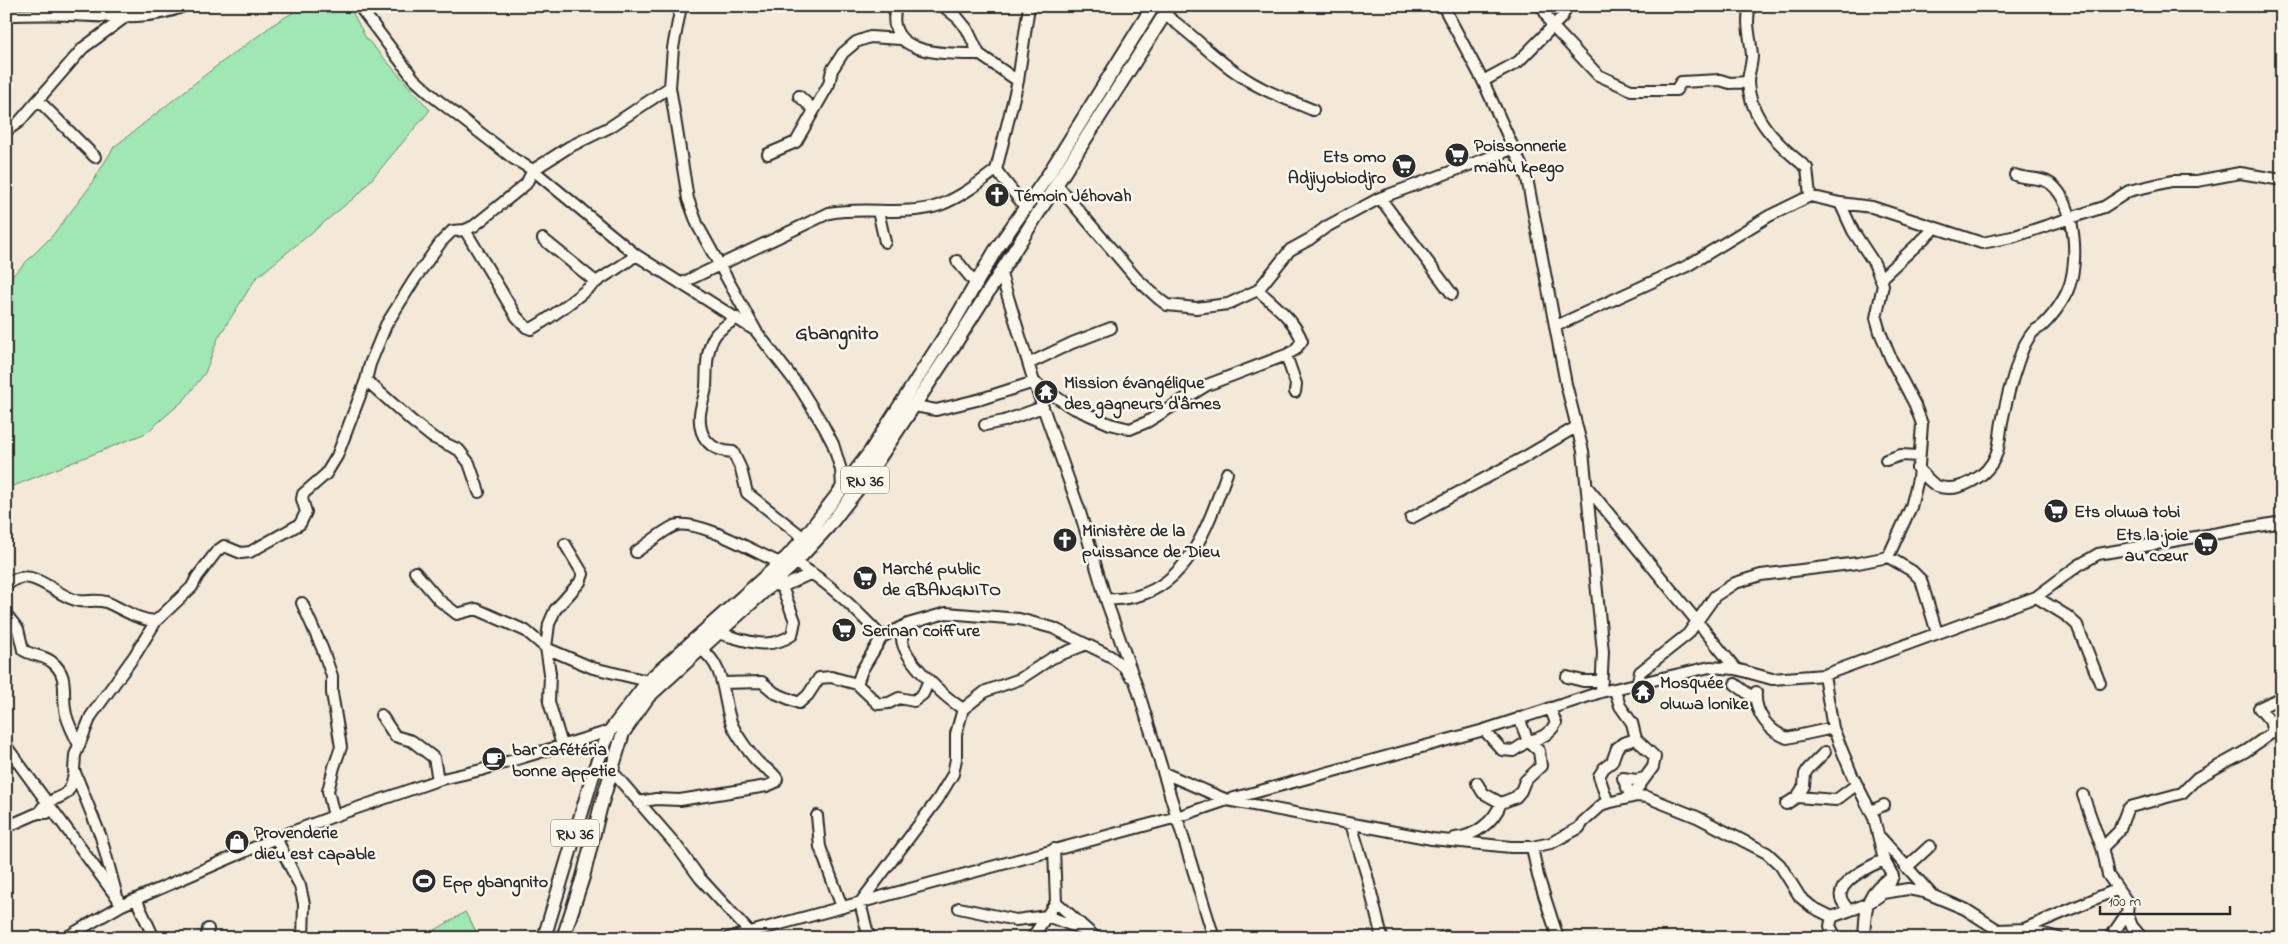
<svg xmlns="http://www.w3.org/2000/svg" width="2288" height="944" viewBox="0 0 2288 944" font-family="'Indie Flower',sans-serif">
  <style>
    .green { fill: #a1e7b3; stroke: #66896f }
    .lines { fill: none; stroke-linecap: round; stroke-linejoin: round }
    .minor-casing { stroke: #2b2b2b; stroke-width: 14 }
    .major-casing { stroke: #2b2b2b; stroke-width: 16 }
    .minor { stroke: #fbf7ec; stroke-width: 10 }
    .major { stroke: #fbf7ec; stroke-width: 12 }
    .labels { text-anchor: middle; stroke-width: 5; stroke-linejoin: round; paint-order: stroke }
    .shield { fill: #fbf7ec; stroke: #696865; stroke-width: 1 }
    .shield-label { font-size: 16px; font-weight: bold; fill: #2b2b2b }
    .poi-label { font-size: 18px; font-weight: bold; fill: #2b2b2b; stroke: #fbf7ec; text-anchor: start }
    .quarter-label { font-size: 20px; font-weight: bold; fill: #2b2b2b; stroke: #fbf7ec }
  </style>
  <rect width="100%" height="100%" fill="#f4e9d9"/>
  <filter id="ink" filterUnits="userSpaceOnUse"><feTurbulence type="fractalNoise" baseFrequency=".02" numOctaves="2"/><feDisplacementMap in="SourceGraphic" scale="10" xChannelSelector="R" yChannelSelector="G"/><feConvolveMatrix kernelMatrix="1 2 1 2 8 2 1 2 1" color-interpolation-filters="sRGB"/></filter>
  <g filter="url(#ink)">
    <path class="green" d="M 304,6 L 349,6 L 366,38 L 430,110 L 360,193 L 256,278 L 218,338 L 205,373 L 184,400 L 146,433 L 6,489 L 6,282 L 52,236 L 89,188 L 114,147 L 214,68 L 277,22 Z
      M 465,912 L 480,938 L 422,938 Z"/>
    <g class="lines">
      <defs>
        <path id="minor" d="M 359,6 L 414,79 L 435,98 L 514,159 L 533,170 L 636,255 L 753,329
          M 681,6 L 673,48 L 670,87 L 688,199 L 698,226 L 756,331 L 800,388 L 823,425 L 833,444 L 841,470 L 842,489
          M 896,6 C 883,56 946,54 979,54
          M 943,6 L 958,18 L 967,29 L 979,54 L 1018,81
          M 1443,6 L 1483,81 L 1527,178 L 1566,384 L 1583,451 L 1603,652 L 1601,692
          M 1542,6 L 1552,26 L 1598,75 L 1631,90 L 1676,90 L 1681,82 L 1720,80 L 1730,83 L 1748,82
          M 1750,6 C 1745,23 1751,39 1752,56 C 1752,65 1748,74 1748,82 C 1750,120 1780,146 1807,168 L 1810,196
          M 6,15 C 27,15 48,14 69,15 C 105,16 150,21 184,6
          M 1165,15 C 1191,32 1211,56 1237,73 C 1260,90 1287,99 1313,110
          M 1483,81 L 1518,62 L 1562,17 L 1567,6
          M 799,96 L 814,110
          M 38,100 L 83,48 L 124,18
          M 6,131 L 19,122 L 38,100 L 95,157
          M 768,154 L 796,142 L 829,84 L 832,70 L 843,53 L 856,42 L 870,37 L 900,39
          M 996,170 L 1025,207
          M 1057,185 L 1136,278 L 1159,299 L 1167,305 L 1196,308 L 1228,304 L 1258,290 L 1290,250 L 1310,239 L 1326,227 L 1380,198 L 1515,148
          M 1380,198 L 1452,294
          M 1840,203 L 1853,231 L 1874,263 L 1883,285 L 1876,318 L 1880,332 L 1891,359 L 1915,405 L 1922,424 L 1918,479 L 1911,507 L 1888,557
          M 878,211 L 885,242
          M 465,230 L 516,316 L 526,327 L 531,329 C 555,316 573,300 595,283 C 608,273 623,266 636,255
          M 543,239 L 596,282
          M 957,261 L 977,285
          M 1000,271 L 1034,382 L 1079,509 L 1106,600 L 1137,687 L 1214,938
          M 1881,278 L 1935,228
          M 682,283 L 829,213 C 866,206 905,217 940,205 C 961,197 979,183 996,170 L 1018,81 L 1029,6
          M 1258,290 C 1274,305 1294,319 1302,341 L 1295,350 L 1286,355 L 1296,384 L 1295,392
          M 737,318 C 731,322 721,328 716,334 C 705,349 707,371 706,387 C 705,396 701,405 700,414 C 698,437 710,451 733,452 L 741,469 L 747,493 L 804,538
          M 1556,326 L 1687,266 L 1769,216 L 1810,196 L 1840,203 L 1872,207 L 1982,243 L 2012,237 L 2104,207 L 2129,191 L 2172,181 L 2197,181 L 2240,173 L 2282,180
          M 1030,363 L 1072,343 L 1111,328
          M 366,380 L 412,421 L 432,437 L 459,450 L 469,463 L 479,492
          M 915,406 L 936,410 L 981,399 L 1034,382 L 1071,407 L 1110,424 L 1130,429 L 1147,422 L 1207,385 L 1286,355
          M 985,425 L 1004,421 L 1043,407
          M 1886,460 L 1901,455 L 1918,456
          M 1917,468 C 1923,473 1930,483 1937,486 C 1959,494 1988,476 1996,455 C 2000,445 2000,433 2002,422 C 2006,401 2012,379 2019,359 C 2022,350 2026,340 2033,332 C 2036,329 2039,328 2042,326 C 2051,318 2062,303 2067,292 C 2080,264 2076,204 2051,184 C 2039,176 2028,180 2015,175
          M 1587,487 L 1736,669
          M 1411,518 L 1523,458 L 1576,427
          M 636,552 C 648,544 661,532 674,526 C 696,517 756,553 778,562 L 786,558
          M 795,563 C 828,581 856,610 882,637 L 862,670 L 857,684 L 878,704 L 889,703 L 899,698 L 914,701 L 923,694 L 929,680
          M 415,572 L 439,600 L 457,614 L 476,609 L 526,631 L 546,648 L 593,668 L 648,681
          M 775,585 L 782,587 L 812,573
          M 6,586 C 31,561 54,597 79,601 C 88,602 96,599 106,602 C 123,609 137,620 156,621
          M 2036,597 L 2067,616 L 2077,625 L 2100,683
          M 1106,600 C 1116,599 1127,599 1137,596 C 1191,582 1210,519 1227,473
          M 302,603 L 322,648 L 332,676 L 332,693 L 341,747 L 334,767 L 328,791 L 334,816
          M 6,614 L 18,629 L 23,650 C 32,656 43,655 52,662 C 69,676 62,690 65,709 C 66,721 74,734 79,745
          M 908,624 C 906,629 902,634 902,639 C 903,660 946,698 963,709
          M 717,633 C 744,639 766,652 792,635 L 795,621 L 782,587
          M 882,637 L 908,624 L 946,613 L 1019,619 L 1053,628 L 1110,656 L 1124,667 L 1130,676
          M 1567,677 L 1583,681 L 1602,681
          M 723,683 L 762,682 L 775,693 L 799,703 L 808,695 L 819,678 L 831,677 L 857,684
          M 1735,684 L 1755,699
          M 1637,685 L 1640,672 L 1688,634 L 1715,596 L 1735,583 L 1761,575 L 1858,563 L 1888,557 L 1912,571 L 1921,580 L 1937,633
          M 1615,690 L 1620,706 L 1632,723 L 1636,739 L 1655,757 L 1653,767 L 1631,797
          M 1756,692 C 1754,713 1769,731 1787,738 L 1833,728
          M 381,715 L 395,736 L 412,741 L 434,758 L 438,780
          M 1519,718 L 1528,741 C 1541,739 1550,734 1556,723 L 1550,708
          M 562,745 L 549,702 L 550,673 L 546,648 L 549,624 L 555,610 L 580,582 L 583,574 L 565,544
          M 6,746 L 115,895
          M 612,771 L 676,845 L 700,878 L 753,936
          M 1164,773 L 1227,800 L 1432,839 L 1511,847 L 1532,847 L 1551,843 L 1579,828 L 1583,822 L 1603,804 L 1637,796 L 1647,797 L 1697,817 L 1767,853 L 1780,865 L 1800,897 L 1812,907 L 1832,917 C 1854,908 1885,903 1893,876 L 1884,860 L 1874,818 L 1852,775 L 1833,728 L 1824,675
          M 1477,783 L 1483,793 L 1501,803 L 1516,797 L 1521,791 L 1525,781 L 1541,766 L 1539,751 L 1528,741 L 1513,751 L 1502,750 L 1484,730
          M 2083,795 L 2103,851 L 2108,875 L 2128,903 L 2127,913 L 2132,926 L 2142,938
          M 1631,797 L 1623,778 L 1636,780 L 1645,778
          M 1797,797 L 1836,800 L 1856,785
          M 638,802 L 656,799 L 680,800 L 767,786 L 776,782 L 777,779 C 773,771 766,769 760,764 C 751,756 735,733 731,722 C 722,697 726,665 700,649
          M 1608,803 L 1599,776 L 1604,768 L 1612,762 L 1617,748 L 1623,743 L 1636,739
          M 1786,804 L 1797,797 L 1804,786 L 1805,774 L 1808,769 L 1825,752
          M 1871,811 L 1884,805
          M 42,812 L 42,808 C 58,791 68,805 74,774
          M 817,816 L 820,847 L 842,907
          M 1351,824 L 1367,876 L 1382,938
          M 6,827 L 38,813 L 47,813
          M 276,838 L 300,886 L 304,904 L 303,938
          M 1455,838 C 1475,836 1494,822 1501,803
          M 1881,838 L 1931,894
          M 1532,847 L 1538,876 L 1558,938
          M 2102,848 L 2119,831 L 2127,810 L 2130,807 L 2182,793 L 2197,778 L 2246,751 L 2273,732 L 2270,721 L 2259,708 L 2282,697
          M 1054,849 L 1056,902 L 1096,938
          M 1906,868 L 1930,846
          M 1883,893 L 1908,889 L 1924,892 L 1965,909 L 1998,930 L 2024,929 L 2059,938
          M 136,899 L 154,938
          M 118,900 L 101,837 L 74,770 L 75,755 L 91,716 L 135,655 L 156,621 L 192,587 L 197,577 L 217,551 L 224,546 L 241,553 L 250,552 L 300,524 L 306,512 L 302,499 L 303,494 L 326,474 L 337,456 L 366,380 L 370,364 L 386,325 L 414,280 L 441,242 L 452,231 L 465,230 L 474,226 L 526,184 L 533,170 L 569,147 L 610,127 L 670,87
          M 959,908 L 1016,920 L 1047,916 L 1087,931
          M 1849,910 C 1845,905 1839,900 1841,893 C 1843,879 1872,865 1884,860
          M 1832,917 L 1830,926 L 1836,938
          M 2024,929 L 2118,889
          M 65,938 L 122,905 L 276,838 L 334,816 L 438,780 L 481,770 L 610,731
          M 206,938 L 208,929
          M 728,938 L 1177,817 L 1227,800 L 1484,730 L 1601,692 L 1710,667 L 1736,669 L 1772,679 L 1824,675 L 2036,597 L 2079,565 L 2098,554 L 2282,522
          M 869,938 L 860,903 L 938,799 L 953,774 L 956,759 L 956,734 L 963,709 L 986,691 L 1020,679 L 1052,658 L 1084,645
          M 1032,938 L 1056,902
          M 1442,938 L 1446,936
          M 1864,938 C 1866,908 1864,892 1893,876
          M 2110,938 L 2127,913"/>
        <path id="major" d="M 544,938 L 596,765 L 610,731 L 648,681 L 786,558 L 804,538 L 870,452 L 953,323 L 995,251 L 1048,175 L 1153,6
          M 563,938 L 583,877 L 600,809 L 623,733 L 648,697 L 795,563 L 828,527 L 864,481 L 955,344 L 1170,6"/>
      </defs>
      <use href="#minor" class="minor-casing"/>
      <use href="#major" class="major-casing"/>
      <use href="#minor" class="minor"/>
      <use href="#major" class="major"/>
    </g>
  </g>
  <defs>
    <symbol id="supermarket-disc" viewBox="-11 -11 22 22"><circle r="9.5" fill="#2b2b2b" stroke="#fbf7ec"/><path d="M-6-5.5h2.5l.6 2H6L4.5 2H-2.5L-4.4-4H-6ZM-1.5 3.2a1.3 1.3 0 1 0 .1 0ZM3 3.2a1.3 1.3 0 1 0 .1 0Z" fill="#fff"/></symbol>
    <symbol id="church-disc" viewBox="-11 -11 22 22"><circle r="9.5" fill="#2b2b2b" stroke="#fbf7ec"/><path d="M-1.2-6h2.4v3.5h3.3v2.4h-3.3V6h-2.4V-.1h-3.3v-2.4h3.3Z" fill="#fff"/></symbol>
    <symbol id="temple-disc" viewBox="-11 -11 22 22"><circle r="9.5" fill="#2b2b2b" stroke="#fbf7ec"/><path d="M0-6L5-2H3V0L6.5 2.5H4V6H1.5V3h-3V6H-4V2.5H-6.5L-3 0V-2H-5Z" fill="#fff"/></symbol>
    <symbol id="cafe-disc" viewBox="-11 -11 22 22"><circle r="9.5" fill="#2b2b2b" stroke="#fbf7ec"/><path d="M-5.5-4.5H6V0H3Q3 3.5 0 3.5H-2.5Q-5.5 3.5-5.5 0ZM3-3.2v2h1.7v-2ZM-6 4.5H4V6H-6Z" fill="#fff"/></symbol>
    <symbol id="shop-disc" viewBox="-11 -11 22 22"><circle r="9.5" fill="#2b2b2b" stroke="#fbf7ec"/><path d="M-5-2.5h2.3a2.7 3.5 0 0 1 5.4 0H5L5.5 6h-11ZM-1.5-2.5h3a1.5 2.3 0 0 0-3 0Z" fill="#fff"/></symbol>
    <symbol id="stadium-disc" viewBox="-11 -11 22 22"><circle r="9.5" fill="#2b2b2b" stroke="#fbf7ec"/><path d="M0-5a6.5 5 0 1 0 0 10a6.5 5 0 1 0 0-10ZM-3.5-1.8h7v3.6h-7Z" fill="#fff"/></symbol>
  </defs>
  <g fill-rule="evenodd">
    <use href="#supermarket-disc" x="1443" y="141" width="28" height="28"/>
    <use href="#supermarket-disc" x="1390" y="152" width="28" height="28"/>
    <use href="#church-disc" x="983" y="181" width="28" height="28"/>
    <use href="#temple-disc" x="1032" y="378" width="28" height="28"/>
    <use href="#supermarket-disc" x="2042" y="497" width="28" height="28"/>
    <use href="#church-disc" x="1051" y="526" width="28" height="28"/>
    <use href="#supermarket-disc" x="2192" y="530" width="28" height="28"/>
    <use href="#supermarket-disc" x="851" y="564" width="28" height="28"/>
    <use href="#supermarket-disc" x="830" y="616" width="28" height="28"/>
    <use href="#temple-disc" x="1629" y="678" width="28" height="28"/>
    <use href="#cafe-disc" x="480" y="745" width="28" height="28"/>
    <use href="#shop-disc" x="223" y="828" width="28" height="28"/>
    <use href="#stadium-disc" x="410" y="867" width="28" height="28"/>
  </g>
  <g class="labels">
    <g class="shield">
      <rect x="841" y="466.5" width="48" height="27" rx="4"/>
      <rect x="551" y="819.5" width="48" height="27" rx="4"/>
    </g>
    <g class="shield-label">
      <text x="865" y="486">RN 36</text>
      <text x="575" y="839">RN 36</text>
    </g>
    <g class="poi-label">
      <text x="1474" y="151">Poissonnerie<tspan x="1474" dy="21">mahu kpego</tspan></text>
      <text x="1386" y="162" text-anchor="end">Ets omo<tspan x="1386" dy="21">Adjiyobiodjro</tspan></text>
      <text x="1014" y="201">Témoin Jéhovah</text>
      <text x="1064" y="388">Mission évangélique<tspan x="1064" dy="21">des gagneurs d'âmes</tspan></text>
      <text x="2074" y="517">Ets oluwa tobi</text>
      <text x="1082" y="536">Ministère de la<tspan x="1082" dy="21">puissance de Dieu</tspan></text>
      <text x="2188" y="540" text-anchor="end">Ets la joie<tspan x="2188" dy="21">au cœur</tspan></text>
      <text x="882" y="574">Marché public<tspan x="882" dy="21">de GBANGNITO</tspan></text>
      <text x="862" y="636">Serinan coiffure</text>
      <text x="1660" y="688">Mosquée<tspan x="1660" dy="21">oluwa lonike</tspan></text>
      <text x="512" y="755">bar cafétéria<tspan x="512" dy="21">bonne appetie</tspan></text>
      <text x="254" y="838">Provenderie<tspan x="254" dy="21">dieu est capable</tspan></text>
      <text x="442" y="887">Epp gbangnito</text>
    </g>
    <g class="quarter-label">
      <text x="837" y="339">Gbangnito</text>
    </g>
  </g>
  <rect width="2288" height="944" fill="none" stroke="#fbf7ec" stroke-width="25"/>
  <rect x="12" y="12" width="2263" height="919" fill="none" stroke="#2b2b2b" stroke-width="2" filter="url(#ink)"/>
  <path d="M2100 906v8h130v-8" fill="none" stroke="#2b2b2b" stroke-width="2.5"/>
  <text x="2108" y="906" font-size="15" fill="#2b2b2b" stroke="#fbf7ec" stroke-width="4" paint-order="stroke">100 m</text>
</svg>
